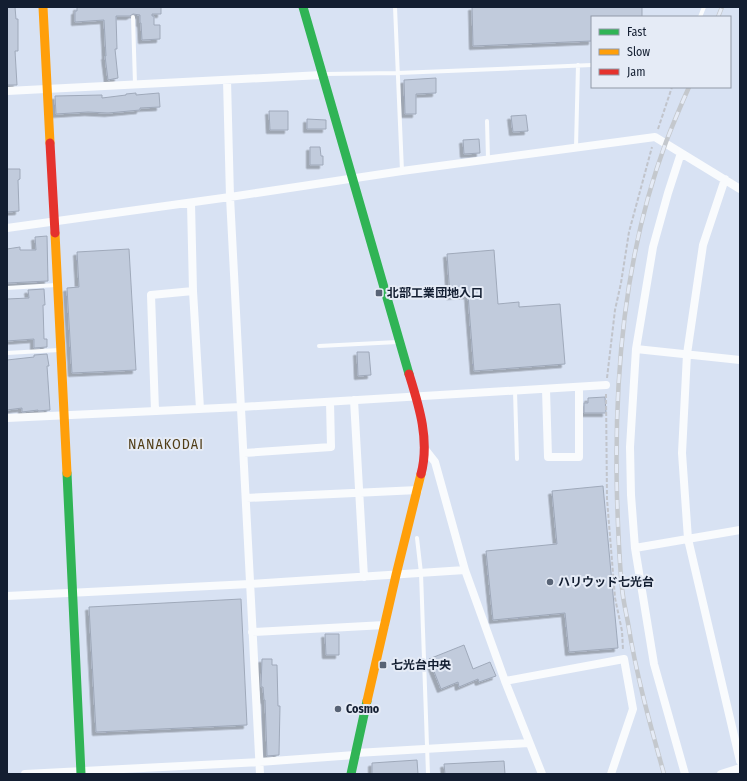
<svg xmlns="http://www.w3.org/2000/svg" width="747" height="781" viewBox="0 0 747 781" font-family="'Fira Sans Condensed','Noto Sans JP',sans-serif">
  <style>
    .building { fill: #c1cbdc; stroke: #9fa9ba; filter: url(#shadow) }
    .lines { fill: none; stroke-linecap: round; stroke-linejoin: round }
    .path { stroke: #c1c4cb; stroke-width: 2; stroke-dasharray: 4 2; stroke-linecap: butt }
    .lane { stroke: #f9fbfd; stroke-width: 4 }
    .street { stroke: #f9fbfd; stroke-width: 8 }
    .fast { stroke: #30b455; stroke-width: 9 }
    .slow { stroke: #ff9f0a; stroke-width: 9 }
    .jam { stroke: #e5322d; stroke-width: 9 }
    .rail-casing { stroke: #c4c8cd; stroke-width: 4.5 }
    .rail { stroke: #e5ebf6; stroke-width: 3; stroke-dasharray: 9; stroke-linecap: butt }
    .poi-dot { fill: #586375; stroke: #e5ebf6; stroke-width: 1.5 }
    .labels { text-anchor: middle; stroke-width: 4; stroke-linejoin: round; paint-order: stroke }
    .poi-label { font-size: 12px; font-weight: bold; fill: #131e31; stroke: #e5ebf6; text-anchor: start }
    .quarter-label { font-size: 14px; letter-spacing: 1px; fill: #503d17; stroke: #e5ebf6 }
  </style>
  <defs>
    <filter id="shadow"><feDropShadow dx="-3.5" dy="3.5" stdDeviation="0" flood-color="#0004"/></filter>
  </defs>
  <rect width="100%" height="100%" fill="#d8e2f3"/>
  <path class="building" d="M 7,7 L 15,7 L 16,19 L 18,19 L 18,51 L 15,51 L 17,85 L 7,85 Z
    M 77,7 L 161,7 L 161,14 L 152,14 L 152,16 L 154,16 L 154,25 L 160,25 L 160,39 L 142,40 L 141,23 L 140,23 L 140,15 L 133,14 L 130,16 L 116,16 L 117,49 L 115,49 L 118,78 L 108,80 L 105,56 L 106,56 L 104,20 L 75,22 L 75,11 L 77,11 Z
    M 472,7 L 642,7 L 642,17 L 592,17 L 592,41 L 473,46 Z
    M 436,78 L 436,93 L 416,94 L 416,114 L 405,114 L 404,80 Z
    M 136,93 L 136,95 L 159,93 L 160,107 L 140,108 L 140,110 L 108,113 L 88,112 L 56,114 L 55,96 L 102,95 L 102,98 L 126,95 L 126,94 Z
    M 269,111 L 288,111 L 288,130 L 270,130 Z
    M 526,115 L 528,131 L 513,132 L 511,116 Z
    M 307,119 L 326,120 L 326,129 L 307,129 Z
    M 479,139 L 480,153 L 464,154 L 463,140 Z
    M 310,147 L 320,147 L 321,156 L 323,156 L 323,165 L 310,165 Z
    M 7,169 L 20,169 L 20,179 L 18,180 L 19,211 L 7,212 Z
    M 47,236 L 48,281 L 7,283 L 7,249 L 20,247 L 20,250 L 36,250 L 35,237 Z
    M 129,249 L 136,370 L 72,373 L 67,288 L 79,287 L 77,252 Z
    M 494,250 L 498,304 L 519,302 L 519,307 L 560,304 L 565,364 L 474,371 L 468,295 L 450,296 L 447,254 Z
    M 44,289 L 45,305 L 43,305 L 44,339 L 47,339 L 47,347 L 34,348 L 34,339 L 7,341 L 7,299 L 29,298 L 28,290 Z
    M 357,352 L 369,352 L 371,375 L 358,376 Z
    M 47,354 L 49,366 L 47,366 L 50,410 L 38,411 L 38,410 L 22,412 L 22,408 L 7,410 L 7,360 L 34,357 L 34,355 Z
    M 605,397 L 606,413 L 584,413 L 584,403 L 588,403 L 588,398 Z
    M 603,486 L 618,648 L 569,652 L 565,613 L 493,620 L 486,551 L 557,544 L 552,491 Z
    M 241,599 L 247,725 L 96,732 L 89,607 Z
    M 325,634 L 339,634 L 339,655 L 326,655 Z
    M 464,645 L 473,669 L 490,662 L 496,676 L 479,682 L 478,679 L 459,687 L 458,682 L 441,689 L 429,659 Z
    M 262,659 L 272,659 L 272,665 L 277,665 L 278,706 L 280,706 L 279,755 L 267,756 L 265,700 L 264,700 L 263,687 L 261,687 Z
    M 417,760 L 418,774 L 372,774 L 372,763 Z
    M 504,761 L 505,774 L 445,774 L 444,764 Z"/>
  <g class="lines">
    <path class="path" d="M 658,129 L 672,87
      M 607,378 L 615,310 L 621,283 L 629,232 L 652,147
      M 606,394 L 607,499 L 615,598 L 622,631 L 623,650"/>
    <path class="lane" d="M 395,7 L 402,171
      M 133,17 L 135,84
      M 700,17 L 704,7
      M 325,74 L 398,73 L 592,65
      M 487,121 L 488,159
      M 576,147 L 578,65
      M 7,288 L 56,285
      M 319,346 L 398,342
      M 7,353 L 59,350
      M 515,391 L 517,459
      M 417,538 L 421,573 L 428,774"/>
    <path class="street" d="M 227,80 L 230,197 L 260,774
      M 7,91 L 322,75
      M 681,153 L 668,193 L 653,247 L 636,349 L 630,447 L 631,495 L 635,548 L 654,664 L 685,774
      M 725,179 L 703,245 L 687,354 L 682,453 L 688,539 L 740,761
      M 191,203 L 193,291 L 200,409
      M 7,228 L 230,197 L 402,171 L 655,137 L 740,189
      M 636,349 L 740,360
      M 546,389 L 548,457 L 579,457 L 579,387
      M 354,400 L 364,577
      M 155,411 L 151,295 L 193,291
      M 7,418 L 241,407 L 606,385
      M 424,448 L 435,462 L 465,570 L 505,681 L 542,774
      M 244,453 L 331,447 L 330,402
      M 246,498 L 418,490
      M 635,548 L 740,530
      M 7,596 L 250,584 L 465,570
      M 252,632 L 385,625
      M 505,681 L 624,659 L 633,709 L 611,774
      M 356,753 L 529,743
      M 25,774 L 259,762 L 355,755
      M 721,774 L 740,768"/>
    <path class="fast" d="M 303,7 L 409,374
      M 67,473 L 81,774
      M 351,774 L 367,701"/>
    <path class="slow" d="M 43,7 L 50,143
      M 55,233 L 67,473
      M 367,701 L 396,575 L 421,474"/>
    <path class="jam" d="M 50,143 L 55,233
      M 409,374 C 419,406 430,440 421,474"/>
    <defs>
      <path id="rail" d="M 718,17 L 722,7
        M 664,774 C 650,724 636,674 628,623 C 626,612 623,600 622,588 C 619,558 618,527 617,497 C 614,377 624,255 666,142 C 673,124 681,105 689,87"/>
    </defs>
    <use href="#rail" class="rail-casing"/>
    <use href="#rail" class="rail"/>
  </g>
  <g class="poi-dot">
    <rect x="375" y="289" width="8" height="8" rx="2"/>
    <circle cx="550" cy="582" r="4"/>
    <rect x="379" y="661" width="8" height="8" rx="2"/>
    <circle cx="338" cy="709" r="4"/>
  </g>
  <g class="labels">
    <g class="poi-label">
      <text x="387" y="297">北部工業団地入口</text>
      <text x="558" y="586">ハリウッド七光台</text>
      <text x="391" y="669">七光台中央</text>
      <text x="346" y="713">Cosmo</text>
    </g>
    <g class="quarter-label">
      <text x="166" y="449">NANAKODAI</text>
    </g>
  </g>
  <rect width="747" height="781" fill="none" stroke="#131e31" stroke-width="16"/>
  <rect x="591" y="16" width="140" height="72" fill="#e5ebf6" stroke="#9199a7"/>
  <rect x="599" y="29" width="20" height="6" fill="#30b455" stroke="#9199a7"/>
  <text x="627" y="36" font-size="12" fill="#131e31">Fast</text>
  <rect x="599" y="49" width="20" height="6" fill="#ff9f0a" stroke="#9199a7"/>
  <text x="627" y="56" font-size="12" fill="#131e31">Slow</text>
  <rect x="599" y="69" width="20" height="6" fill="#e5322d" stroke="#9199a7"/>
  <text x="627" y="76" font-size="12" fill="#131e31">Jam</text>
</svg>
